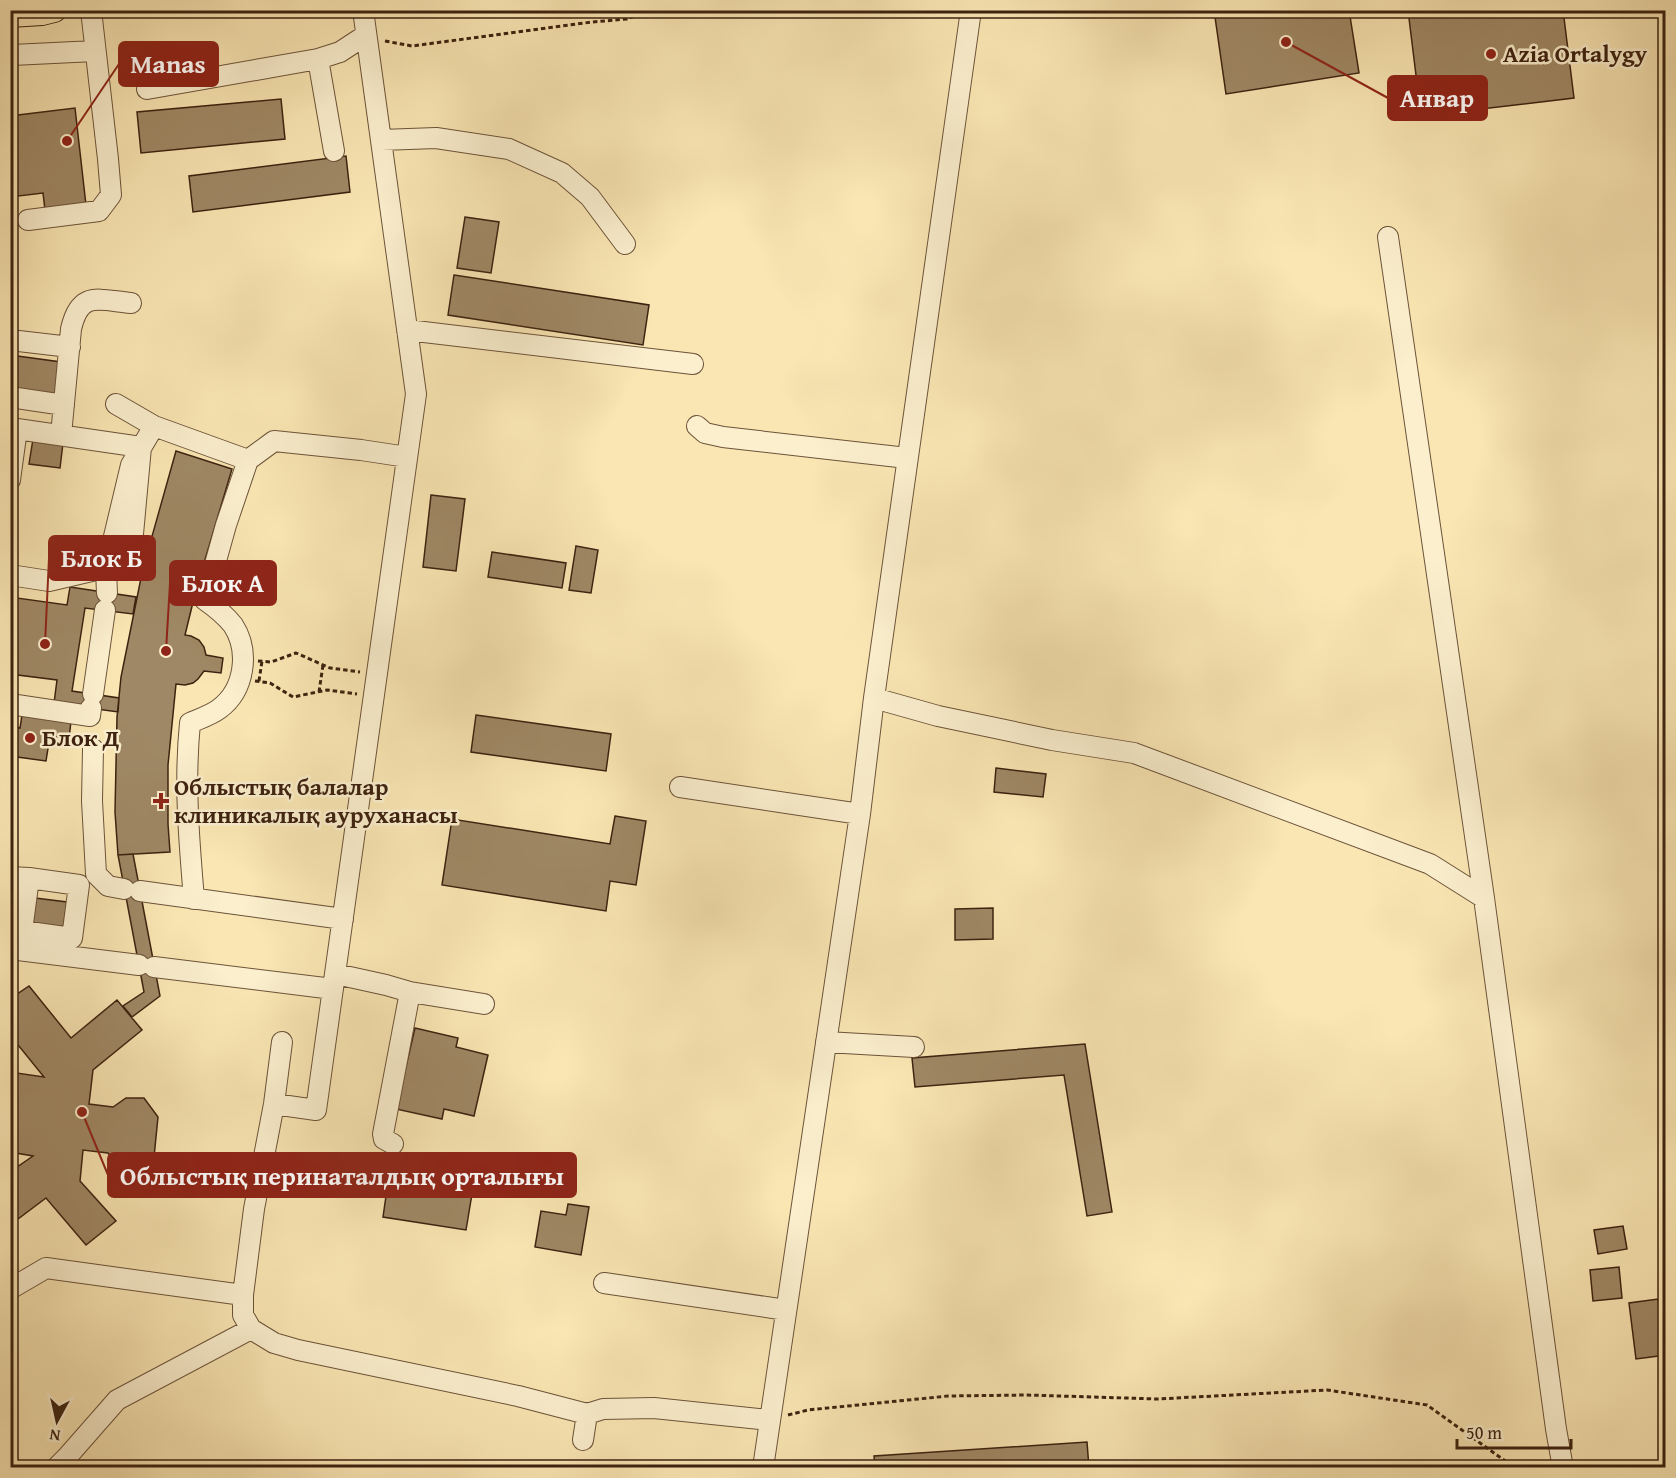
<svg xmlns="http://www.w3.org/2000/svg" width="1676" height="1478" viewBox="0 0 1676 1478" font-family="'Gentium Book Plus',serif">
  <style>
    .building { fill: #9f8865; stroke: #3d2210; stroke-width: 1.5 }
    .lines { fill: none; stroke-linecap: round; stroke-linejoin: round }
    .minor-casing { stroke: #6c5339; stroke-width: 22 }
    .major-casing { stroke: #3d2210; stroke-width: 26 }
    .path { stroke: #3d2210; stroke-width: 3; stroke-dasharray: 4.5 3; stroke-linecap: butt }
    .minor { stroke: #fbefce; stroke-width: 20 }
    .major { stroke: #f9e6b3; stroke-width: 24 }
    .poi-dot { fill: #8f2418; stroke: #fbefce; stroke-width: 2 }
    .labels { text-anchor: middle; stroke-width: 5; stroke-linejoin: round; paint-order: stroke }
    .poi-label { font-size: 24px; font-weight: bold; fill: #3d2210; stroke: #fbefce; text-anchor: start }
    .leader { fill: none; stroke: #8f2418; stroke-width: 2 }
    .callout-dot { fill: #8f2418; stroke: #fbefce; stroke-width: 2 }
    .callout { fill: #8f2418; stroke: #8f2418; stroke-width: 2 }
    .callout-label { font-size: 26px; text-anchor: middle; font-weight: bold; fill: #fff }
  </style>
  <rect width="100%" height="100%" fill="#f9e6b3"/>
  <filter id="stains"><feTurbulence type="fractalNoise" baseFrequency=".00333" numOctaves="4"/><feColorMatrix values="0 0 0 0 .2 0 0 0 0 .09 0 0 0 0 .02 0 0 0 .5 -.17"/></filter>
  <radialGradient id="worn" r=".72"><stop offset=".6" stop-color="#630" stop-opacity="0"/><stop offset="1" stop-color="#630" stop-opacity=".3"/></radialGradient>
  <path class="building" d="M 1214,10 L 1349,10 L 1359,73 L 1226,94 Z
    M 1408,10 L 1563,10 L 1574,98 L 1421,116 Z
    M 281,99 L 285,139 L 141,153 L 137,112 Z
    M 75,108 L 86,205 L 45,210 L 43,193 L 10,197 L 10,116 Z
    M 346,156 L 350,192 L 193,212 L 189,176 Z
    M 465,217 L 499,222 L 491,273 L 457,268 Z
    M 454,275 L 649,305 L 643,345 L 448,315 Z
    M 10,355 L 61,362 L 56,397 L 10,390 Z
    M 33,439 L 63,443 L 60,468 L 29,464 Z
    M 176,451 L 232,469 L 196,590 L 185,635 L 191,636 L 199,640 L 204,647 L 206,655 L 223,658 L 221,673 L 204,671 L 198,679 L 193,683 L 185,685 L 176,684 L 168,765 L 168,824 L 170,852 L 118,855 L 115,812 L 117,717 L 121,677 L 141,578 L 118,574 L 125,536 L 151,540 Z
    M 431,495 L 465,499 L 456,571 L 423,567 Z
    M 576,546 L 598,550 L 591,593 L 569,590 Z
    M 492,552 L 566,563 L 562,588 L 488,577 Z
    M 70,587 L 136,597 L 133,614 L 85,608 L 72,691 L 119,698 L 118,712 L 54,703 L 57,680 L 10,674 L 10,597 L 67,605 Z
    M 22,715 L 71,721 L 69,739 L 50,736 L 46,761 L 10,756 L 10,726 L 20,728 Z
    M 476,715 L 611,734 L 606,771 L 471,752 Z
    M 996,768 L 1046,774 L 1043,797 L 994,792 Z
    M 615,816 L 646,821 L 636,885 L 610,881 L 606,911 L 442,885 L 452,819 L 610,844 Z
    M 133,854 L 160,996 L 132,1017 L 123,1006 L 144,992 L 118,855 Z
    M 35,898 L 67,902 L 63,930 L 31,926 Z
    M 993,908 L 993,939 L 955,940 L 955,909 Z
    M 29,986 L 71,1038 L 117,1000 L 142,1030 L 93,1070 L 89,1104 L 113,1107 L 126,1098 L 144,1098 L 158,1117 L 154,1157 L 137,1169 L 119,1168 L 108,1153 L 83,1150 L 80,1181 L 116,1221 L 86,1245 L 46,1198 L 10,1225 L 10,1172 L 33,1156 L 10,1152 L 10,1072 L 44,1077 L 10,1035 L 10,999 Z
    M 415,1028 L 458,1038 L 456,1047 L 488,1055 L 474,1116 L 444,1109 L 442,1119 L 396,1109 Z
    M 1085,1044 L 1112,1212 L 1087,1216 L 1064,1075 L 915,1087 L 912,1058 Z
    M 389,1175 L 473,1188 L 466,1230 L 383,1217 Z
    M 568,1204 L 589,1207 L 581,1255 L 535,1247 L 541,1211 L 566,1215 Z
    M 1623,1226 L 1627,1249 L 1598,1254 L 1594,1230 Z
    M 1619,1267 L 1622,1298 L 1593,1301 L 1590,1270 Z
    M 1658,1299 L 1663,1332 L 1666,1332 L 1666,1355 L 1636,1359 L 1629,1303 Z
    M 1087,1442 L 1089,1468 L 875,1468 L 874,1456 Z"/>
  <g class="lines">
    <defs>
      <path id="minor" d="M 10,54 L 12,55 L 95,51
        M 318,59 L 334,151
        M 147,89 L 318,59 L 340,52 L 366,35
        M 381,140 L 436,138 L 509,149 L 562,173 L 590,197 L 625,244
        M 28,220 L 99,211 L 111,195 L 108,159 L 91,10
        M 1388,237 L 1484,898 L 1556,1429 L 1563,1468
        M 407,330 L 693,364
        M 10,340 L 70,347
        M 10,397 L 64,405
        M 116,404 L 154,426
        M 697,426 L 705,433 L 723,437 L 907,458
        M 61,435 L 71,329 C 80,290 98,300 131,303
        M 10,480 L 17,429 L 141,447 L 133,534
        M 10,575 L 49,581 L 96,570 L 106,570
        M 107,593 L 106,570 L 131,465 L 154,426 L 248,460
        M 93,694 L 105,610
        M 874,698 L 938,716 L 1052,740 L 1134,753 L 1430,864 L 1484,898
        M 10,704 L 90,716 L 91,708
        M 93,749 L 92,801 L 96,874 L 108,886 L 124,889
        M 680,787 L 860,814
        M 10,877 L 29,878
        M 29,878 L 79,885 L 72,938 L 22,931 Z
        M 140,891 L 343,919
        M 194,899 C 189,840 184,782 190,723 C 199,719 211,715 219,709 C 245,690 250,651 233,625 C 225,615 215,607 205,600 L 226,525 L 248,460 L 274,441 L 361,450 L 407,457
        M 10,949 L 139,965
        M 154,967 L 333,989
        M 336,974 L 386,985 L 410,992 L 484,1004
        M 282,1042 L 274,1104 L 254,1209 L 243,1295 L 243,1315 L 251,1329 L 274,1343 L 298,1350 L 518,1396 L 587,1414
        M 826,1042 L 914,1047
        M 274,1104 L 316,1110 L 416,394 L 363,10
        M 393,1144 L 384,1139 L 383,1134 L 410,992
        M 604,1283 L 786,1310
        M 10,1289 L 46,1268 L 243,1295
        M 583,1440 L 587,1414 L 603,1409 L 654,1408 L 769,1420
        M 56,1468 L 67,1457 L 117,1400 L 251,1329
        M 763,1468 L 860,814 L 874,698 L 971,10"/>
      <path id="major" d="M 10,15 L 42,13 L 54,10"/>
    </defs>
    <use href="#minor" class="minor-casing"/>
    <use href="#major" class="major-casing"/>
    <path class="path" d="M 385,41 L 412,46 L 592,22 L 627,19 L 649,10
      M 258,661 L 271,662 L 296,653 L 330,668 L 360,672
      M 255,681 L 270,683 L 293,697 L 327,690 L 357,694
      M 259,681 L 262,661
      M 319,692 L 323,665
      M 788,1415 L 808,1410 L 948,1396 L 1027,1395 L 1158,1399 L 1327,1390 L 1427,1405 L 1515,1468"/>
    <use href="#minor" class="minor"/>
    <use href="#major" class="major"/>
  </g>
  <g class="poi-dot">
    <circle cx="1491" cy="54" r="6"/>
    <circle cx="30" cy="738" r="6"/>
    <path d="M158 792h6v6h6v6h-6v6h-6v-6h-6v-6h6z"/>
  </g>
  <g class="labels">
    <g class="poi-label">
      <text x="1503" y="62">Azia Ortalygy</text>
      <text x="42" y="746">Блок Д</text>
      <text x="174" y="795">Облыстық балалар<tspan x="174" dy="28">клиникалық ауруханасы</tspan></text>
    </g>
  </g>
  <path class="leader" d="M67 141L119 64M1286 42L1388 98M45 644L49 558M166 651L170 583M82 1112L108 1175"/>
  <g class="callout-dot">
    <circle cx="67" cy="141" r="6"/>
    <circle cx="1286" cy="42" r="6"/>
    <circle cx="45" cy="644" r="6"/>
    <circle cx="166" cy="651" r="6"/>
    <circle cx="82" cy="1112" r="6"/>
  </g>
  <g class="callout">
    <rect x="119" y="42" width="99" height="44" rx="6"/>
    <rect x="1388" y="76" width="99" height="44" rx="6"/>
    <rect x="49" y="536" width="106" height="44" rx="6"/>
    <rect x="170" y="561" width="106" height="44" rx="6"/>
    <rect x="108" y="1153" width="468" height="44" rx="6"/>
  </g>
  <g class="callout-label">
    <text x="168" y="73">Manas</text>
    <text x="1437" y="107">Анвар</text>
    <text x="102" y="567">Блок Б</text>
    <text x="223" y="592">Блок А</text>
    <text x="342" y="1185">Облыстық перинаталдық орталығы</text>
  </g>
  <rect width="1676" height="1478" fill="none" stroke="#f9e6b3" stroke-width="36"/>
  <rect x="12" y="12" width="1652" height="1454" fill="none" stroke="#3d2210" stroke-width="3"/>
  <rect x="18" y="18" width="1640" height="1442" fill="none" stroke="#3d2210" stroke-width="1.5"/>
  <g transform="translate(57 1421) rotate(188)" stroke="#fbefce" stroke-width="4.5" paint-order="stroke">
  <path d="M0-4.5L10 22L0 15L-10 22Z" fill="#3d2210"/>
  <text y="-9" font-size="16" font-weight="bold" text-anchor="middle" fill="#3d2210">N</text>
  </g>
  <path d="M1457 1439v9h114v-9" fill="none" stroke="#3d2210" stroke-width="3"/>
  <text x="1466" y="1439" font-size="18" fill="#3d2210" stroke="#fbefce" stroke-width="4.5" paint-order="stroke">50 m</text>
  <rect width="100%" height="100%" filter="url(#stains)"/>
  <rect width="100%" height="100%" fill="url(#worn)"/>
</svg>
